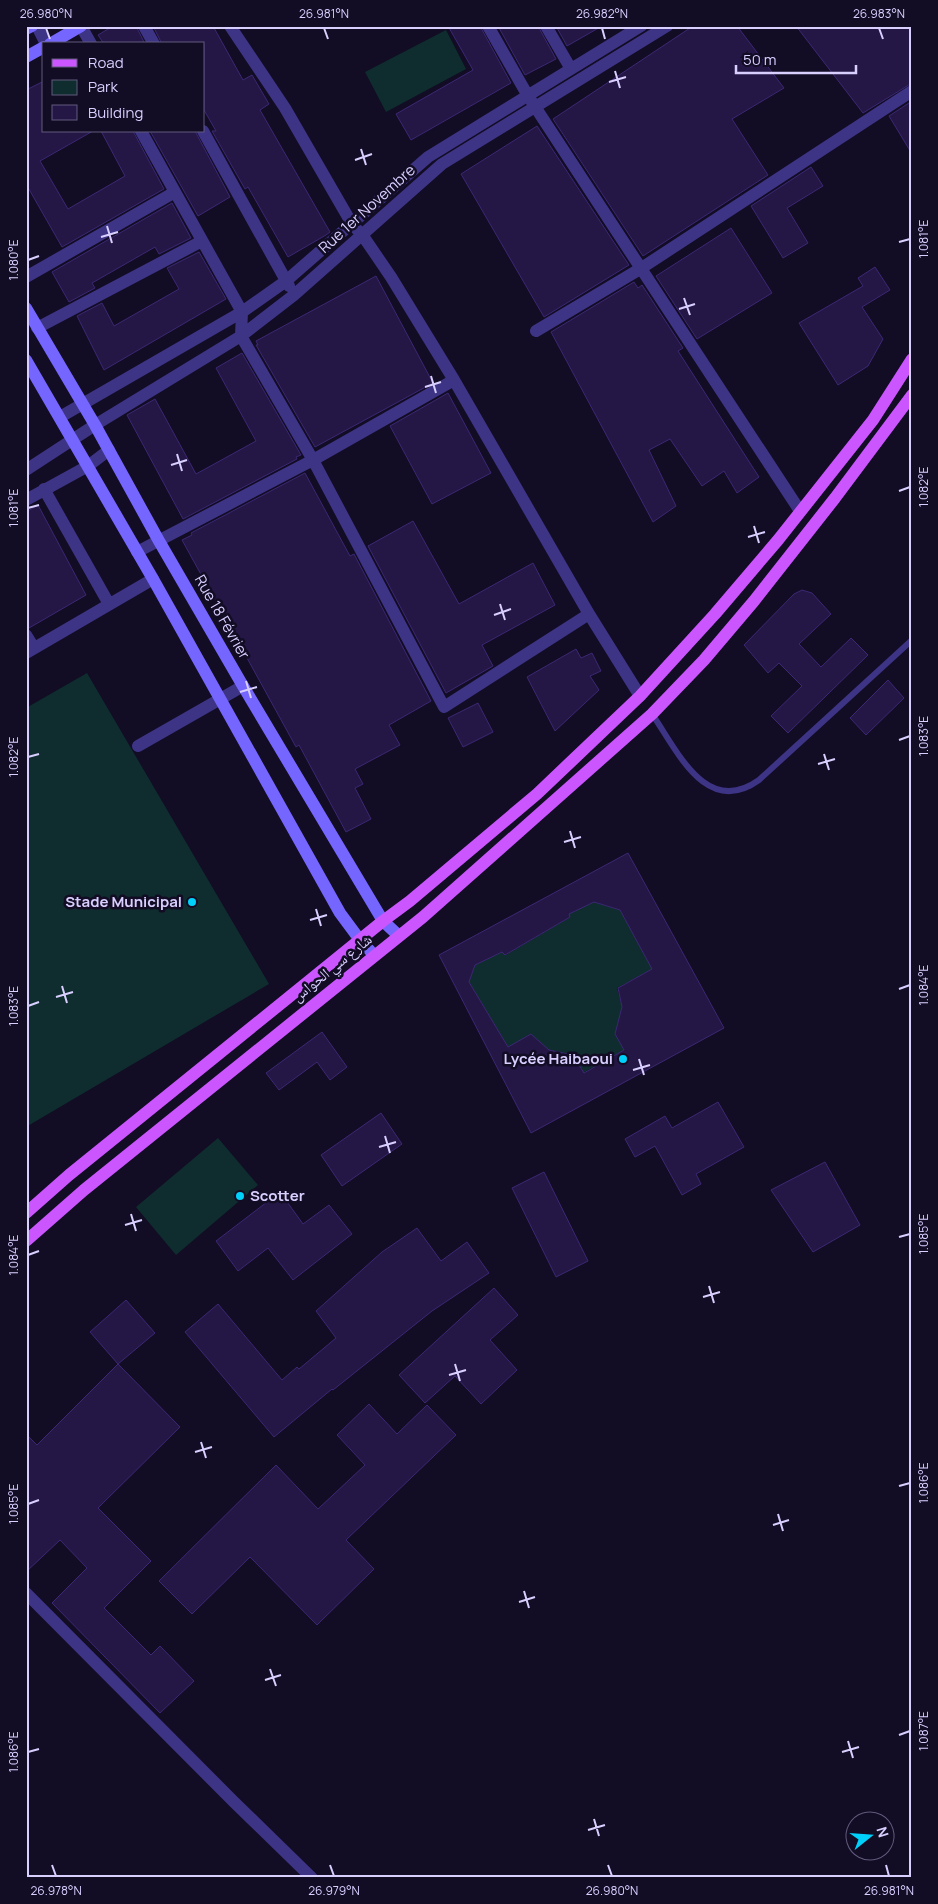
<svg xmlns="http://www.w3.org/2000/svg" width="938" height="1904" viewBox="0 0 938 1904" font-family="Manrope,'Noto Naskh Arabic',sans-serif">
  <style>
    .green { fill: #0f2d2e }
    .building { fill: #241746; stroke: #3c2874; fill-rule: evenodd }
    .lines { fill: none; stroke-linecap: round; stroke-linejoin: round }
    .lane { stroke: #3d3486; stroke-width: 6 }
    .street { stroke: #3d3486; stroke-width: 12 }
    .secondary { stroke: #7466ff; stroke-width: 12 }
    .primary { stroke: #cb56ff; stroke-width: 12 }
    .ticks { fill: none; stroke: #d8cfff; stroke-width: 2 }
    .poi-dot { fill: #00d1fa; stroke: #120c24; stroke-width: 2 }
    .labels { text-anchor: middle; stroke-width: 5; stroke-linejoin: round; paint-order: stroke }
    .street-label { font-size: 15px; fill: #d8cfff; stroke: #120c24 }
    .poi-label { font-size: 15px; font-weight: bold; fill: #d8cfff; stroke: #120c24; text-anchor: end }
    .neatline { fill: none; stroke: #d8cfff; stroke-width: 2 }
    .ticks-label { font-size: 12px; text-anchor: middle; fill: #d8cfff }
  </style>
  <rect width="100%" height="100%" fill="#120c24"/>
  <path class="green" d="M 446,30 L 466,69 L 386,112 L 365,72 Z
    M 87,673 L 269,984 L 26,1127 L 26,708 Z
    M 594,902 L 620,910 L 652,969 L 617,988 L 622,1007 L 615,1034 L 624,1050 L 548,1092 L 508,1047 L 469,982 L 475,965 L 502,952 L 506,955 L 570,917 L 569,914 Z
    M 218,1138 L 258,1185 L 176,1255 L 136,1207 Z"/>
  <path class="building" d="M 113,26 L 136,26 L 145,44 L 104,44 L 98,35 Z
    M 153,26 L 213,26 L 243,80 L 252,75 L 269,104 L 260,110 L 330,232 L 326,235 L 288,257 L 248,187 L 245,189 L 212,131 L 216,131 L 204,110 L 204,44 L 162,44 Z
    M 448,26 L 480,26 L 511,83 L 411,140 L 396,114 L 473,70 Z
    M 498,26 L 538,26 L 556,59 L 525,75 Z
    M 556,26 L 602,26 L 567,46 Z
    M 693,26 L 737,26 L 784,88 L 732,119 L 768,175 L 643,256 L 553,119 Z
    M 796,26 L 912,26 L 912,83 L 863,113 Z
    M 44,81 L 44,131 L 93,131 L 40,161 L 68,209 L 125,176 L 101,131 L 133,131 L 164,189 L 62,247 L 26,184 L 26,90 Z
    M 912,101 L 912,154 L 889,116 Z
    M 537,126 L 629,265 L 544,317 L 461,174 Z
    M 150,131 L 195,131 L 230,197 L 198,216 Z
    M 811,167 L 823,186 L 787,208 L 808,243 L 783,258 L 751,206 Z
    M 172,203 L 191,238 L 159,254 L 155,247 L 92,283 L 95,288 L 69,302 L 52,272 Z
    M 731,228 L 772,293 L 697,339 L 656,276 Z
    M 199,252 L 226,299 L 104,370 L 77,316 L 102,303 L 114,326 L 179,289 L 167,268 Z
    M 875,267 L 890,290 L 862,307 L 883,339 L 868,366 L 838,385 L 799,323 L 863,286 L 858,278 Z
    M 376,276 L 433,383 L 315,447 L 256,345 L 258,345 L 256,341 Z
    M 634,282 L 638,288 L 642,285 L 683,348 L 678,351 L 759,477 L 737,493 L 724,471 L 702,486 L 670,439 L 649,450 L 676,506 L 653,522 L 551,332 Z
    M 242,353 L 301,455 L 296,457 L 297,459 L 183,519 L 127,415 L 155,399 L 196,474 L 256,441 L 216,368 Z
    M 448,393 L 491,473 L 432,504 L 390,426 Z
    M 305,473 L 350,556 L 354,554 L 431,701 L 389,725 L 400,745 L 355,769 L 363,784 L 355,788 L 371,819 L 346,832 L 299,745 L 296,747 L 182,540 L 192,535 L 191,533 Z
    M 38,505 L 86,595 L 29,628 L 26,627 L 26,512 Z
    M 413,521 L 459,604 L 533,563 L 555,605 L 482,645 L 493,666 L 446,693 L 368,546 Z
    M 802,590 L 812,593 L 831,614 L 799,644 L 821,667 L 851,638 L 868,655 L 788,733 L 771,716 L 802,686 L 779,663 L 768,673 L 744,645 L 794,594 Z
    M 576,649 L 581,658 L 592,653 L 601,671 L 590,676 L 599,690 L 555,731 L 527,677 Z
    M 888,680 L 904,698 L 866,735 L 850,718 Z
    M 478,703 L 493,732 L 463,747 L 448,718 Z
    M 628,853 L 724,1028 L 531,1133 L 439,955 ZM 594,902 L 620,910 L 652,969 L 618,988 L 622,1007 L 615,1034 L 624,1050 L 584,1073 L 573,1055 L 549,1050 L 531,1034 L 508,1047 L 469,982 L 475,965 L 502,952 L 505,955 L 570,917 L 569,914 Z
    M 322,1032 L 347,1067 L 330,1080 L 317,1062 L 279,1090 L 266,1073 Z
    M 718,1102 L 744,1147 L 696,1174 L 701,1184 L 682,1195 L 655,1146 L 635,1157 L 625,1139 L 665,1116 L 672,1128 Z
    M 381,1113 L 402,1144 L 342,1186 L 321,1155 Z
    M 825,1162 L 860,1225 L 813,1252 L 771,1190 Z
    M 544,1172 L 588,1261 L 556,1277 L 512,1188 Z
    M 280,1192 L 303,1224 L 329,1205 L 352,1234 L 293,1280 L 268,1248 L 238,1271 L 216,1241 Z
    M 417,1228 L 441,1261 L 467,1242 L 489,1273 L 432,1311 L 333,1390 L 332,1389 L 274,1437 L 185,1332 L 218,1304 L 282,1380 L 297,1367 L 299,1369 L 336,1338 L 316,1311 L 382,1252 Z
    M 494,1288 L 518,1315 L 490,1340 L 517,1370 L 481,1404 L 455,1376 L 425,1403 L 399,1375 Z
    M 126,1300 L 155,1333 L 118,1364 L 90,1332 Z
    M 118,1364 L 180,1427 L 98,1508 L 151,1561 L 104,1608 L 151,1655 L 160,1646 L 194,1681 L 160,1713 L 52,1603 L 87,1568 L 60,1540 L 26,1572 L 26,1434 L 37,1445 Z
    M 369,1404 L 397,1434 L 427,1405 L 456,1435 L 346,1540 L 374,1569 L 317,1625 L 250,1557 L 192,1614 L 159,1581 L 276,1465 L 318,1509 L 365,1465 L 337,1435 Z"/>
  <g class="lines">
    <path class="lane" d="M 652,714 C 677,750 706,818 759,780 L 912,640"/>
    <path class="street" d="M 37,26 L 46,44
      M 81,26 L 91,44
      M 144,26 L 154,44
      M 230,26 L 285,108 L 352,224 L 363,236 L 391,277 L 454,380 L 589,614 L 640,696
      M 488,26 L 528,96 L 800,511
      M 546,26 L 571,69
      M 141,131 L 242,312 L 241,336 L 313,460 L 444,707 L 589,614
      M 203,131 L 289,286
      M 26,277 L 175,192
      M 37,328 L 202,241
      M 536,331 L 640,269 L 912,91
      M 60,417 L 242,312 L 286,281 L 428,157 L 641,26
      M 26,470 L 95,425 L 241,336 L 294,295 L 442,164 L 667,26
      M 44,489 L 109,604
      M 26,500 L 88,466 L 109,450
      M 137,552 L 313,460 L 454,380
      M 26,635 L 34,648
      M 26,653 L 153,579
      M 138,746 L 243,686
      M 26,1593 L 234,1802 L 312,1878"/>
    <path class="secondary" d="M 26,29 L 32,26
      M 50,44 L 81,26
      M 26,57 L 44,47
      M 26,308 L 95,425 L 159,541 L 243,686 L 383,921 L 398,935
      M 26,360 L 153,579 L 340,913 L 360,940 L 374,955"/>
    <path class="primary" d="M 26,1213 L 69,1175 L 383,921 L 410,901 L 537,794 L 640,696 L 715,614 L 778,540 L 873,420 L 912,359
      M 26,1241 L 84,1190 L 423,917 L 652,714 L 704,660 L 754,601 L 835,498 L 912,395"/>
  </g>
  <path class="ticks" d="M 46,28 L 50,39M 324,28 L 328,39M 602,28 L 605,39M 879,28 L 883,39M 615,71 L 620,88M 609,82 L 626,77M 361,149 L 366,165M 355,160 L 372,154M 107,226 L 112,243M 101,237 L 118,232M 899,242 L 910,239M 28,260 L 39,256M 684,298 L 690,315M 679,309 L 695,304M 431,376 L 436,393M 425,387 L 441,382M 177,454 L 182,471M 171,465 L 187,460M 899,491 L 910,487M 28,508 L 39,505M 754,526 L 759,543M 748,537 L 765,532M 500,604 L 505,620M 494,615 L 511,609M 246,681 L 251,698M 240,692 L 257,687M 899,740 L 910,736M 824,754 L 829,770M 28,757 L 39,754M 818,764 L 835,759M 570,831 L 575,848M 564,842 L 581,837M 316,909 L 321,926M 310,920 L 327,915M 62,986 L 67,1003M 899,989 L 910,985M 56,997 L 73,992M 28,1006 L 39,1002M 639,1059 L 644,1075M 633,1070 L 650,1065M 385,1136 L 390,1153M 379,1147 L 396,1142M 131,1214 L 136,1231M 125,1225 L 142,1220M 899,1237 L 910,1234M 28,1255 L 39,1251M 709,1286 L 714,1303M 703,1297 L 720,1292M 455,1364 L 460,1381M 449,1375 L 466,1370M 201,1442 L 206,1458M 195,1452 L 212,1447M 899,1486 L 910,1483M 28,1504 L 39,1500M 778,1514 L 783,1531M 773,1525 L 789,1520M 524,1591 L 529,1608M 519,1602 L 535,1597M 270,1669 L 276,1686M 265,1680 L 281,1675M 899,1735 L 910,1731M 848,1741 L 853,1758M 28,1752 L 39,1749M 842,1752 L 859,1747M 594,1819 L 599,1836M 588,1830 L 605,1825M 52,1865 L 56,1876M 330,1865 L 334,1876M 608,1865 L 612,1876M 886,1865 L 889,1876"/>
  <g class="poi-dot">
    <circle cx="192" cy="902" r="5"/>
    <circle cx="623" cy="1059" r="5"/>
    <circle cx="240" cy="1196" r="5"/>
  </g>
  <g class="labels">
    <g class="street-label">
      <text transform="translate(367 209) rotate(-42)" y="5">Rue 1er Novembre</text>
      <text transform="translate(222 617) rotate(60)" y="5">Rue 18 Février</text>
      <text transform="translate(332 968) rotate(-39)" y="5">شارع سي الحواس</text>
    </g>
    <g class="poi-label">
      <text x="182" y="907">Stade Municipal</text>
      <text x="613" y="1064">Lycée Haibaoui</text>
      <text x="250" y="1201" text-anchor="start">Scotter</text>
    </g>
  </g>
  <rect width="938" height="1904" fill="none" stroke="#120c24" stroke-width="55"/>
  <rect x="42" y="42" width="162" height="90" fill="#120c24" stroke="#615a7c"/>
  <rect x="52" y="59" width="25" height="8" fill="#cb56ff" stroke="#615a7c"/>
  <text x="88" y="68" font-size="15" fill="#d8cfff">Road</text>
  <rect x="52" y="80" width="25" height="15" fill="#0f2d2e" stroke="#615a7c"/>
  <text x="88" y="92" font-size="15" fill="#d8cfff">Park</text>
  <rect x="52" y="105" width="25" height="15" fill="#241746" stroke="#615a7c"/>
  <text x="88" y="118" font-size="15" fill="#d8cfff">Building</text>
  <g transform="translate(870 1836) rotate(73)"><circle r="24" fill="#120c24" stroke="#615a7c"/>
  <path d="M0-4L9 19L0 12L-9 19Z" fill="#00d1fa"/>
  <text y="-8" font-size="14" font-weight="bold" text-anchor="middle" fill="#d8cfff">N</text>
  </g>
  <path d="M736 65v8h120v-8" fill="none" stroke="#d8cfff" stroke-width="2.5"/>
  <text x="743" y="65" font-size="15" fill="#d8cfff" stroke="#120c24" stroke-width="4" paint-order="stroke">50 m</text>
  <rect x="28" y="28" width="882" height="1848" class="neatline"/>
  <g class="ticks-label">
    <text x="46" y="18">26.980°N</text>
    <text x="324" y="18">26.981°N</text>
    <text x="602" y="18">26.982°N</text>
    <text x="879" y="18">26.983°N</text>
    <text transform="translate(924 239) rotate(-90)" y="4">1.081°E</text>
    <text transform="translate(14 260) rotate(-90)" y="4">1.080°E</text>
    <text transform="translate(924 487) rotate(-90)" y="4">1.082°E</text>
    <text transform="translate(14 508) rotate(-90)" y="4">1.081°E</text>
    <text transform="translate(924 736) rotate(-90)" y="4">1.083°E</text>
    <text transform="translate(14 757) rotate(-90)" y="4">1.082°E</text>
    <text transform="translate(924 985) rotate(-90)" y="4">1.084°E</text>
    <text transform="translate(14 1006) rotate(-90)" y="4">1.083°E</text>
    <text transform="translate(924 1234) rotate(-90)" y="4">1.085°E</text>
    <text transform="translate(14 1255) rotate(-90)" y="4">1.084°E</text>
    <text transform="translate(924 1483) rotate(-90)" y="4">1.086°E</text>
    <text transform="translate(14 1504) rotate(-90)" y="4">1.085°E</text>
    <text transform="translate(924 1731) rotate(-90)" y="4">1.087°E</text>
    <text transform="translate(14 1752) rotate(-90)" y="4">1.086°E</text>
    <text x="56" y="1895">26.978°N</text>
    <text x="334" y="1895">26.979°N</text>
    <text x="612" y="1895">26.980°N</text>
    <text x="889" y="1895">26.981°N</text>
  </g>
</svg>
